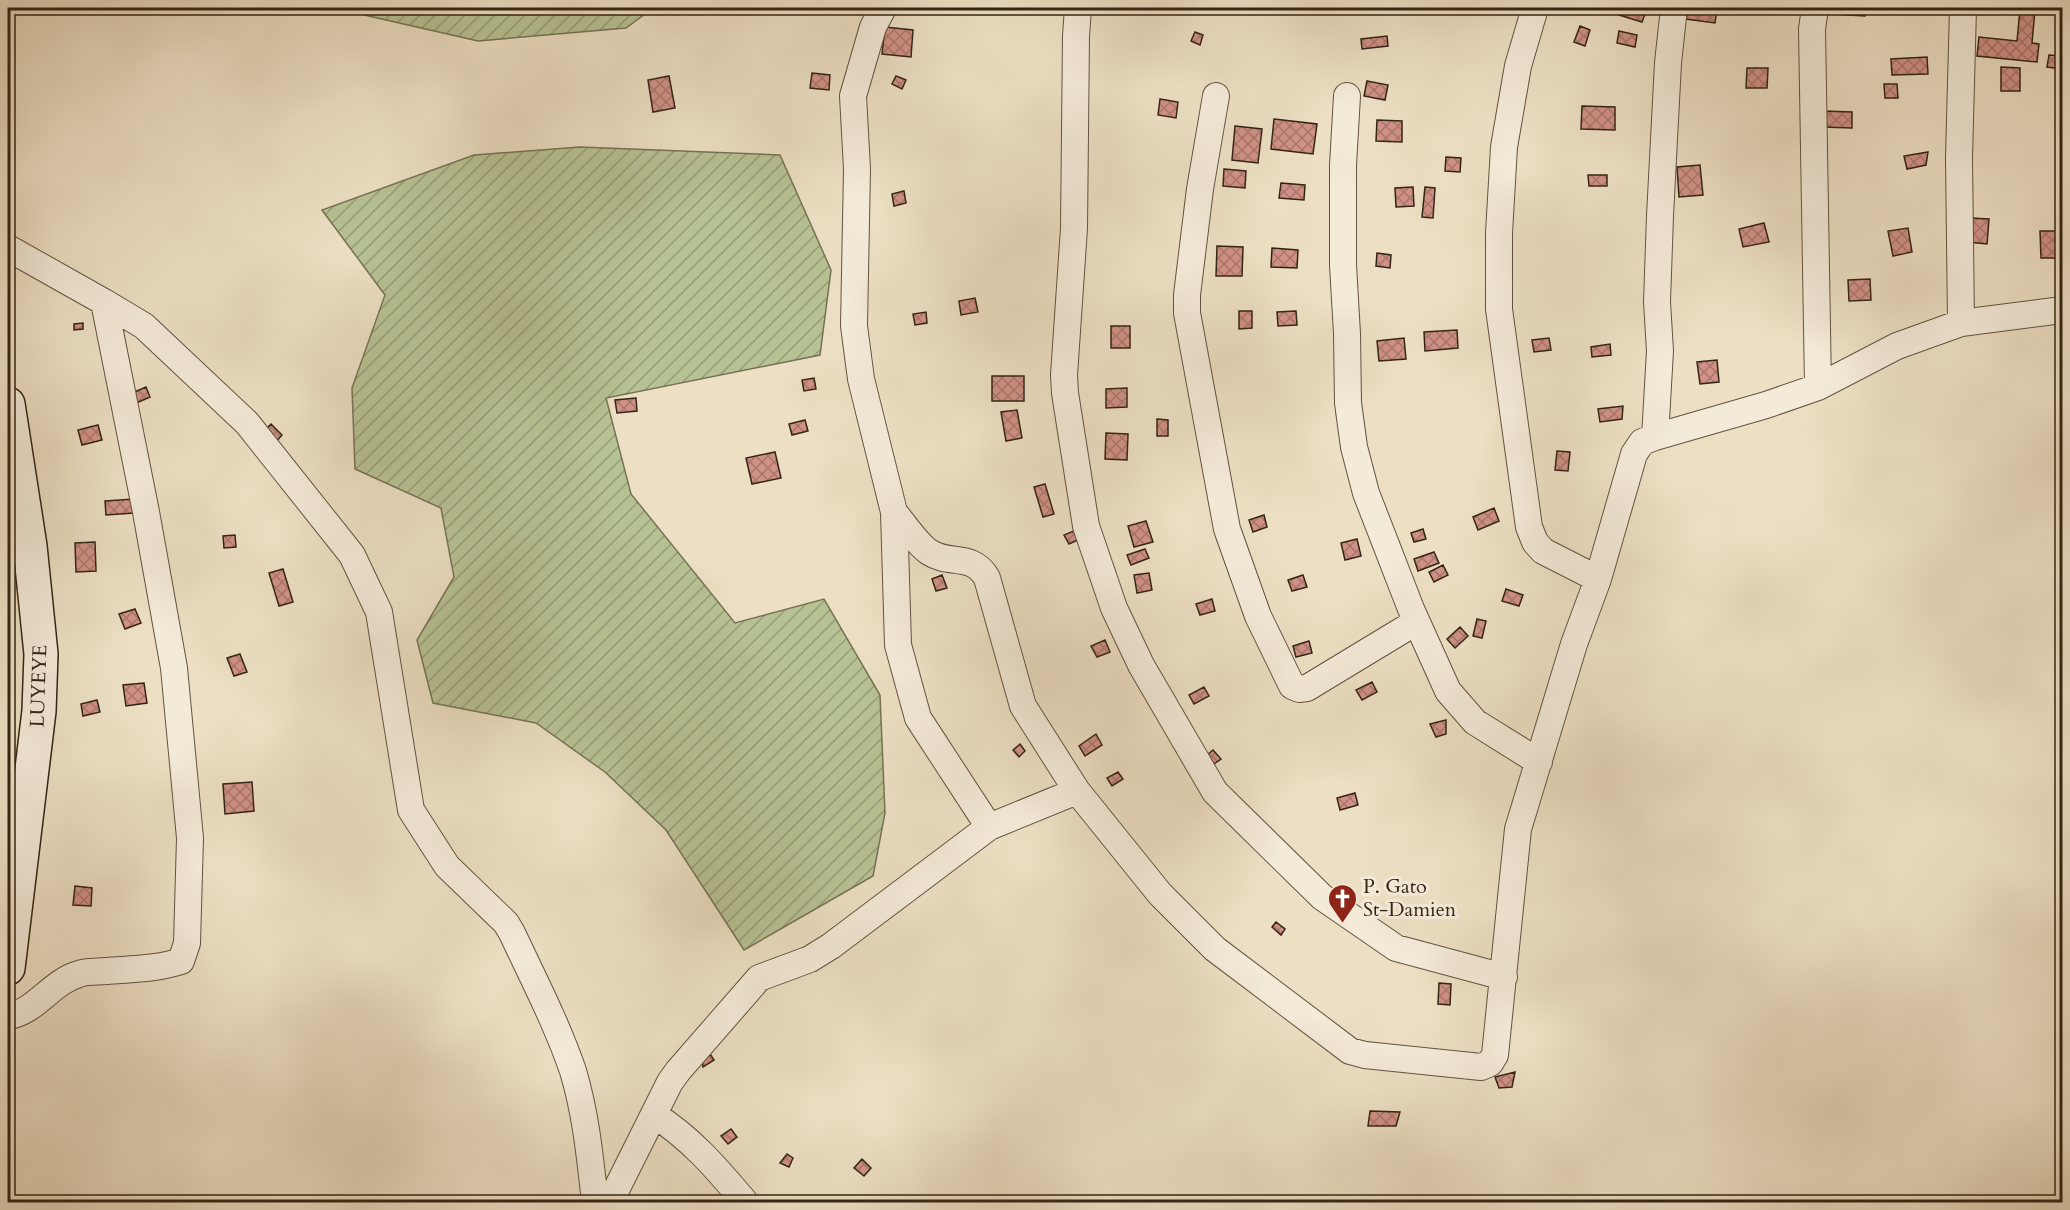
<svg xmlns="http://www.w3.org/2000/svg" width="2070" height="1210" viewBox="0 0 2070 1210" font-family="Cardo,serif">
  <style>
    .garden { fill: url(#garden-furrows); stroke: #767354; stroke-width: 1.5 }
    .building { fill: url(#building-cross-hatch); stroke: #342415; stroke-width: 1.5 }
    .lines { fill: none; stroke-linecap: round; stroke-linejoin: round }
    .street-casing { stroke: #625340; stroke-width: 28 }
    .secondary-casing { stroke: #342415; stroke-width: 36 }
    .street { stroke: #f3ead8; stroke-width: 26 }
    .secondary { stroke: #f3ead8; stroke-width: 33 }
    .labels { text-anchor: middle; stroke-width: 6; stroke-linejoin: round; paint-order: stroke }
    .street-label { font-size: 20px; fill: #342415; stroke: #f3ead8 }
    .poi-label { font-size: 20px; fill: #342415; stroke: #f3ead8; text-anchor: start }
  </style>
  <defs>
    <pattern id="garden-furrows" width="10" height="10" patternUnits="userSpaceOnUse" patternTransform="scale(1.5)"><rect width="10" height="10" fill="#b7c294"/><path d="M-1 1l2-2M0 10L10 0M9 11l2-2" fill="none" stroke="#969d78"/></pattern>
    <pattern id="building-cross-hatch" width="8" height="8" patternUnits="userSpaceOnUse" patternTransform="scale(1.5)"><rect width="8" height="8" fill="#d09186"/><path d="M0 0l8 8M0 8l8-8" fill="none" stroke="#aa766c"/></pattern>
  </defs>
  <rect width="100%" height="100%" fill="#ecdfc3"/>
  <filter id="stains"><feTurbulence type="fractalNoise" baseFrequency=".00333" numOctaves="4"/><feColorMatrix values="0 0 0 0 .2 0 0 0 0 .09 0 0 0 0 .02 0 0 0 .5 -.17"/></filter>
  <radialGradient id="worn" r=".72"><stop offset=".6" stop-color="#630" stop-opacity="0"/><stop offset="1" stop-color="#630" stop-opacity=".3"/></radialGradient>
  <path class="garden" d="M 366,8 L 653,8 L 626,28 L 478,41 L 364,15 Z
    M 580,147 L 780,155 L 831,270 L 820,355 L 606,398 L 631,494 L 735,623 L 824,599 L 880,695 L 885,813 L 873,876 L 744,950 L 666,830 L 605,772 L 536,723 L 433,703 L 417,640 L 454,577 L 441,508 L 355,469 L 352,388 L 385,295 L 322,210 L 474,155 Z"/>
  <path class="building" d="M 1622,8 L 1647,8 L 1642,22 L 1619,15 Z
    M 1688,8 L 1717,8 L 1715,23 L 1686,19 Z
    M 1832,8 L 1866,8 L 1865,16 L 1832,14 Z
    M 2020,9 L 2035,10 L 2032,43 L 2039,44 L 2037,62 L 1977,56 L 1979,37 L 2017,41 Z
    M 1580,26 L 1590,30 L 1585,46 L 1574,42 Z
    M 885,27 L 913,30 L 911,57 L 882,54 Z
    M 1619,31 L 1637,35 L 1635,47 L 1617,43 Z
    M 1195,32 L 1203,35 L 1200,45 L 1191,41 Z
    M 1387,36 L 1388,46 L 1362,49 L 1361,39 Z
    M 2049,55 L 2062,56 L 2062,69 L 2047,67 Z
    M 1927,57 L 1928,74 L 1892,75 L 1891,59 Z
    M 2001,67 L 2020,68 L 2020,91 L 2001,91 Z
    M 1747,68 L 1768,68 L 1767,88 L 1746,88 Z
    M 812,73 L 830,75 L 829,90 L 810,88 Z
    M 669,76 L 675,108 L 653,112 L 648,80 Z
    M 896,76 L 906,80 L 902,89 L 892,84 Z
    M 1367,81 L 1388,85 L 1385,100 L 1364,96 Z
    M 2058,82 L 2062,82 L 2062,102 L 2060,102 Z
    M 1884,84 L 1897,84 L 1898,98 L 1885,98 Z
    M 1160,99 L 1178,102 L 1176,118 L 1158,115 Z
    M 1582,106 L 1615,107 L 1615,130 L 1581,129 Z
    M 1823,111 L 1852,112 L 1852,128 L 1822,127 Z
    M 1274,119 L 1317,124 L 1313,154 L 1271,149 Z
    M 1377,120 L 1402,121 L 1402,142 L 1376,141 Z
    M 1235,126 L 1262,129 L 1258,163 L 1232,160 Z
    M 1928,152 L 1926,165 L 1907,169 L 1904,156 Z
    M 1446,157 L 1461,158 L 1460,172 L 1445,171 Z
    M 1700,165 L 1703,195 L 1679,197 L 1677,167 Z
    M 1224,169 L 1246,171 L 1245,188 L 1223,186 Z
    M 1588,175 L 1607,175 L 1607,186 L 1589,186 Z
    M 1281,183 L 1305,185 L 1304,200 L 1279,198 Z
    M 1413,187 L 1414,206 L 1396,207 L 1395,188 Z
    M 1425,187 L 1435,188 L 1433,218 L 1422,217 Z
    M 904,191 L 906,203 L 894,206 L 892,194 Z
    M 1970,218 L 1989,219 L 1987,244 L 1968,242 Z
    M 1764,223 L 1769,242 L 1743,247 L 1739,229 Z
    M 1908,228 L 1912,252 L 1893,256 L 1888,231 Z
    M 2040,231 L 2062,231 L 2062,258 L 2041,258 Z
    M 1217,246 L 1243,247 L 1242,276 L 1216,276 Z
    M 1272,248 L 1298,250 L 1297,268 L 1271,267 Z
    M 1377,253 L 1391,255 L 1390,268 L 1376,266 Z
    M 1870,279 L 1871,300 L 1849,301 L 1848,280 Z
    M 975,298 L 978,312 L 961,315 L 959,301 Z
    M 1239,311 L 1252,311 L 1252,328 L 1239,329 Z
    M 1296,311 L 1297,325 L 1278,326 L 1277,312 Z
    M 926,312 L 927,323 L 915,325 L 913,314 Z
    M 83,323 L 83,329 L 74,330 L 74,324 Z
    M 1111,326 L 1130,326 L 1130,348 L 1111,348 Z
    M 1457,330 L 1458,348 L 1425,351 L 1424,332 Z
    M 1404,338 L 1406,359 L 1379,361 L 1377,341 Z
    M 1549,338 L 1551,350 L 1534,352 L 1532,340 Z
    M 1610,344 L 1611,355 L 1592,357 L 1591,347 Z
    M 1717,360 L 1719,382 L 1700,384 L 1697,362 Z
    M 992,376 L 1024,376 L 1024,401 L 992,401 Z
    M 814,378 L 816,389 L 804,391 L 802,380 Z
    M 146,387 L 150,397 L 134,404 L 130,394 Z
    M 1127,388 L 1127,407 L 1106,408 L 1106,389 Z
    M 636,398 L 637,411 L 617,413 L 615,400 Z
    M 1623,406 L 1622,419 L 1600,422 L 1598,409 Z
    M 1017,410 L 1022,438 L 1006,441 L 1001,412 Z
    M 1157,419 L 1168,420 L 1168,436 L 1157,436 Z
    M 805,420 L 808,431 L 792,435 L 789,424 Z
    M 271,424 L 282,435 L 275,443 L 263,432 Z
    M 98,425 L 102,440 L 82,445 L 78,430 Z
    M 1106,433 L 1128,434 L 1127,460 L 1105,459 Z
    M 1557,451 L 1570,452 L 1568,471 L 1555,470 Z
    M 775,452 L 781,478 L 752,484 L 746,458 Z
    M 1045,484 L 1054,514 L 1043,517 L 1034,487 Z
    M 134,499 L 134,513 L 106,515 L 105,501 Z
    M 1494,508 L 1499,521 L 1478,530 L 1473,517 Z
    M 1264,515 L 1267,527 L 1253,532 L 1249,520 Z
    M 1146,521 L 1153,542 L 1134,547 L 1128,526 Z
    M 1081,528 L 1084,537 L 1069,544 L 1064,535 Z
    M 1423,529 L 1426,539 L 1414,542 L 1411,533 Z
    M 235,535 L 236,547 L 224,548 L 223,536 Z
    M 1357,539 L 1361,556 L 1345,560 L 1341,543 Z
    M 95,542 L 96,571 L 76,572 L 75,543 Z
    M 1145,549 L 1149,558 L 1131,565 L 1127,555 Z
    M 1434,552 L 1439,563 L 1418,571 L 1414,559 Z
    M 1443,565 L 1448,575 L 1434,582 L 1429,572 Z
    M 283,569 L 293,602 L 279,606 L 269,573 Z
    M 1149,573 L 1152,590 L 1137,593 L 1134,575 Z
    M 942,575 L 947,588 L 936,591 L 932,579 Z
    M 1303,575 L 1307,587 L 1292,591 L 1288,580 Z
    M 1506,589 L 1523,595 L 1519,606 L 1502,601 Z
    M 1212,599 L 1215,611 L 1200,615 L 1196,604 Z
    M 135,609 L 141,623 L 125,629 L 119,614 Z
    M 1477,619 L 1486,621 L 1482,638 L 1473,636 Z
    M 1460,627 L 1468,636 L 1455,648 L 1447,639 Z
    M 1105,640 L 1110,652 L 1097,657 L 1091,646 Z
    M 1309,641 L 1312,653 L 1296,657 L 1293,646 Z
    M 240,654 L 247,672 L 234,676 L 227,658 Z
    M 1372,682 L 1377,692 L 1362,700 L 1356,690 Z
    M 144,683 L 147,703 L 126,706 L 123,685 Z
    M 1204,687 L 1209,696 L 1194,704 L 1189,695 Z
    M 97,700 L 100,712 L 83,716 L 81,704 Z
    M 1446,720 L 1446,734 L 1436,737 L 1430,724 Z
    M 1096,734 L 1102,745 L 1085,756 L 1079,746 Z
    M 1020,744 L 1025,751 L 1019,757 L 1013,750 Z
    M 1213,750 L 1221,759 L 1214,764 L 1207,755 Z
    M 1118,772 L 1123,779 L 1112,786 L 1107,778 Z
    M 252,782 L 254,811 L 225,814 L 223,784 Z
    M 1355,793 L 1358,805 L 1340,810 L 1337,798 Z
    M 75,886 L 92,888 L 91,906 L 73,905 Z
    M 1276,922 L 1285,929 L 1281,935 L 1272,927 Z
    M 1439,983 L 1451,984 L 1450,1005 L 1438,1004 Z
    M 710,1054 L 714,1060 L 703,1067 L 702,1059 Z
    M 1515,1072 L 1512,1087 L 1499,1088 L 1495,1077 Z
    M 1370,1111 L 1400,1112 L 1396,1126 L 1368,1126 Z
    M 731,1129 L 737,1137 L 728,1144 L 721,1136 Z
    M 787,1154 L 793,1158 L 789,1167 L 780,1163 Z
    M 862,1159 L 871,1168 L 864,1176 L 854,1168 Z"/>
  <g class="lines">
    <defs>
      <path id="street" d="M 883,8 L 873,27 L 853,96 L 857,169 L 854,326 L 861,379 L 894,512 L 898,645 L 918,718 L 989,827
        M 1078,8 L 1076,36 L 1074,228 L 1064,375 L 1065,393 L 1086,526 L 1114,608 L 1141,665 L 1215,792 L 1322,897 L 1396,948 L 1504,977
        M 1535,8 L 1518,66 L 1504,147 L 1499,233 L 1499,309 L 1529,527 L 1535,542 L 1543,551 L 1598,579
        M 1815,8 L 1812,29 L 1818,387
        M 1216,96 L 1200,189 L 1187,295 L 1187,313 L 1227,529 L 1258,616 L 1292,686 L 1299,689 L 1307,688 L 1416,622
        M 1347,96 L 1343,165 L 1343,265 L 1347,334 L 1348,403 L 1354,447 L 1366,493 L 1411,609 L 1448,691 L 1475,722 L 1539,762
        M 8,248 L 104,302 L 144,326 L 247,423 L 352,555 L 379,612 L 411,810 L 447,866 L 506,923 L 512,933 C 533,978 557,1024 573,1071 C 586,1114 590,1158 595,1202
        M 1961,323 L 1959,158 L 1963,8
        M 1655,437 L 1660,351 L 1657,302 L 1660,216 L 1668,63 L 1674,8
        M 894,512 C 904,524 917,544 929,552 C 950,566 972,552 987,578 L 1023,706 L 1077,791 L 1160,894 L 1215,949 L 1350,1051 L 1365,1055 L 1481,1067 L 1490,1063 L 1495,1055 L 1518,829 L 1522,816 L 1574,644 L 1598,579 L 1634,454 L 1642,442 L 1655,437 L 1766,405 L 1818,387 L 1897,346 L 1961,323 L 2062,310
        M 8,548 L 30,546
        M 8,1016 C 36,1012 51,982 79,974 C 87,971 98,972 107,971 C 132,969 157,969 181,961 L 187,943 L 190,838 L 174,668 L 146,512 L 104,302
        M 654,1115 C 690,1137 718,1170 745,1202
        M 610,1202 L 670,1082 L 678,1071 L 759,978 L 810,959 L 831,946 L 989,827 L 1077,791"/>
      <path id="secondary" d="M 8,404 L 30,546 L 41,654 L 39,711 L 8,968"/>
    </defs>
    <use href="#street" class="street-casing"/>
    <use href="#secondary" class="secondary-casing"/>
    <use href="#street" class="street"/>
    <use href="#secondary" class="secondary"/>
  </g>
  <defs>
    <symbol id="church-pin" viewBox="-11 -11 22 30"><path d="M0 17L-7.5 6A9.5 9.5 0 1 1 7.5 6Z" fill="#8f2418" stroke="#f3ead8"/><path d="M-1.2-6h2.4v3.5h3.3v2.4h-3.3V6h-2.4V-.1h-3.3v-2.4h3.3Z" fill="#fff"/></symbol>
  </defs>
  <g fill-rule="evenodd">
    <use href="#church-pin" x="1326" y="882" width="33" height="45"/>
  </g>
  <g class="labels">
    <g class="street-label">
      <text transform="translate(38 686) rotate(-88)" y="7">LUYEYE</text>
    </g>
    <g class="poi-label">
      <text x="1363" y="893">P. Gato<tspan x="1363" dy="23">St-Damien</tspan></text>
    </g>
  </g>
  <rect width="2070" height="1210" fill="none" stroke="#ecdfc3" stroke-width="30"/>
  <rect x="9" y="9" width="2052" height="1192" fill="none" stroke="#342415" stroke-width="3"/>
  <rect x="15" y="15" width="2040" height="1180" fill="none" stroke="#342415" stroke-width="1.5"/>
  <rect width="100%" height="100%" filter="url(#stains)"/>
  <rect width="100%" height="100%" fill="url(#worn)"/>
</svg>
